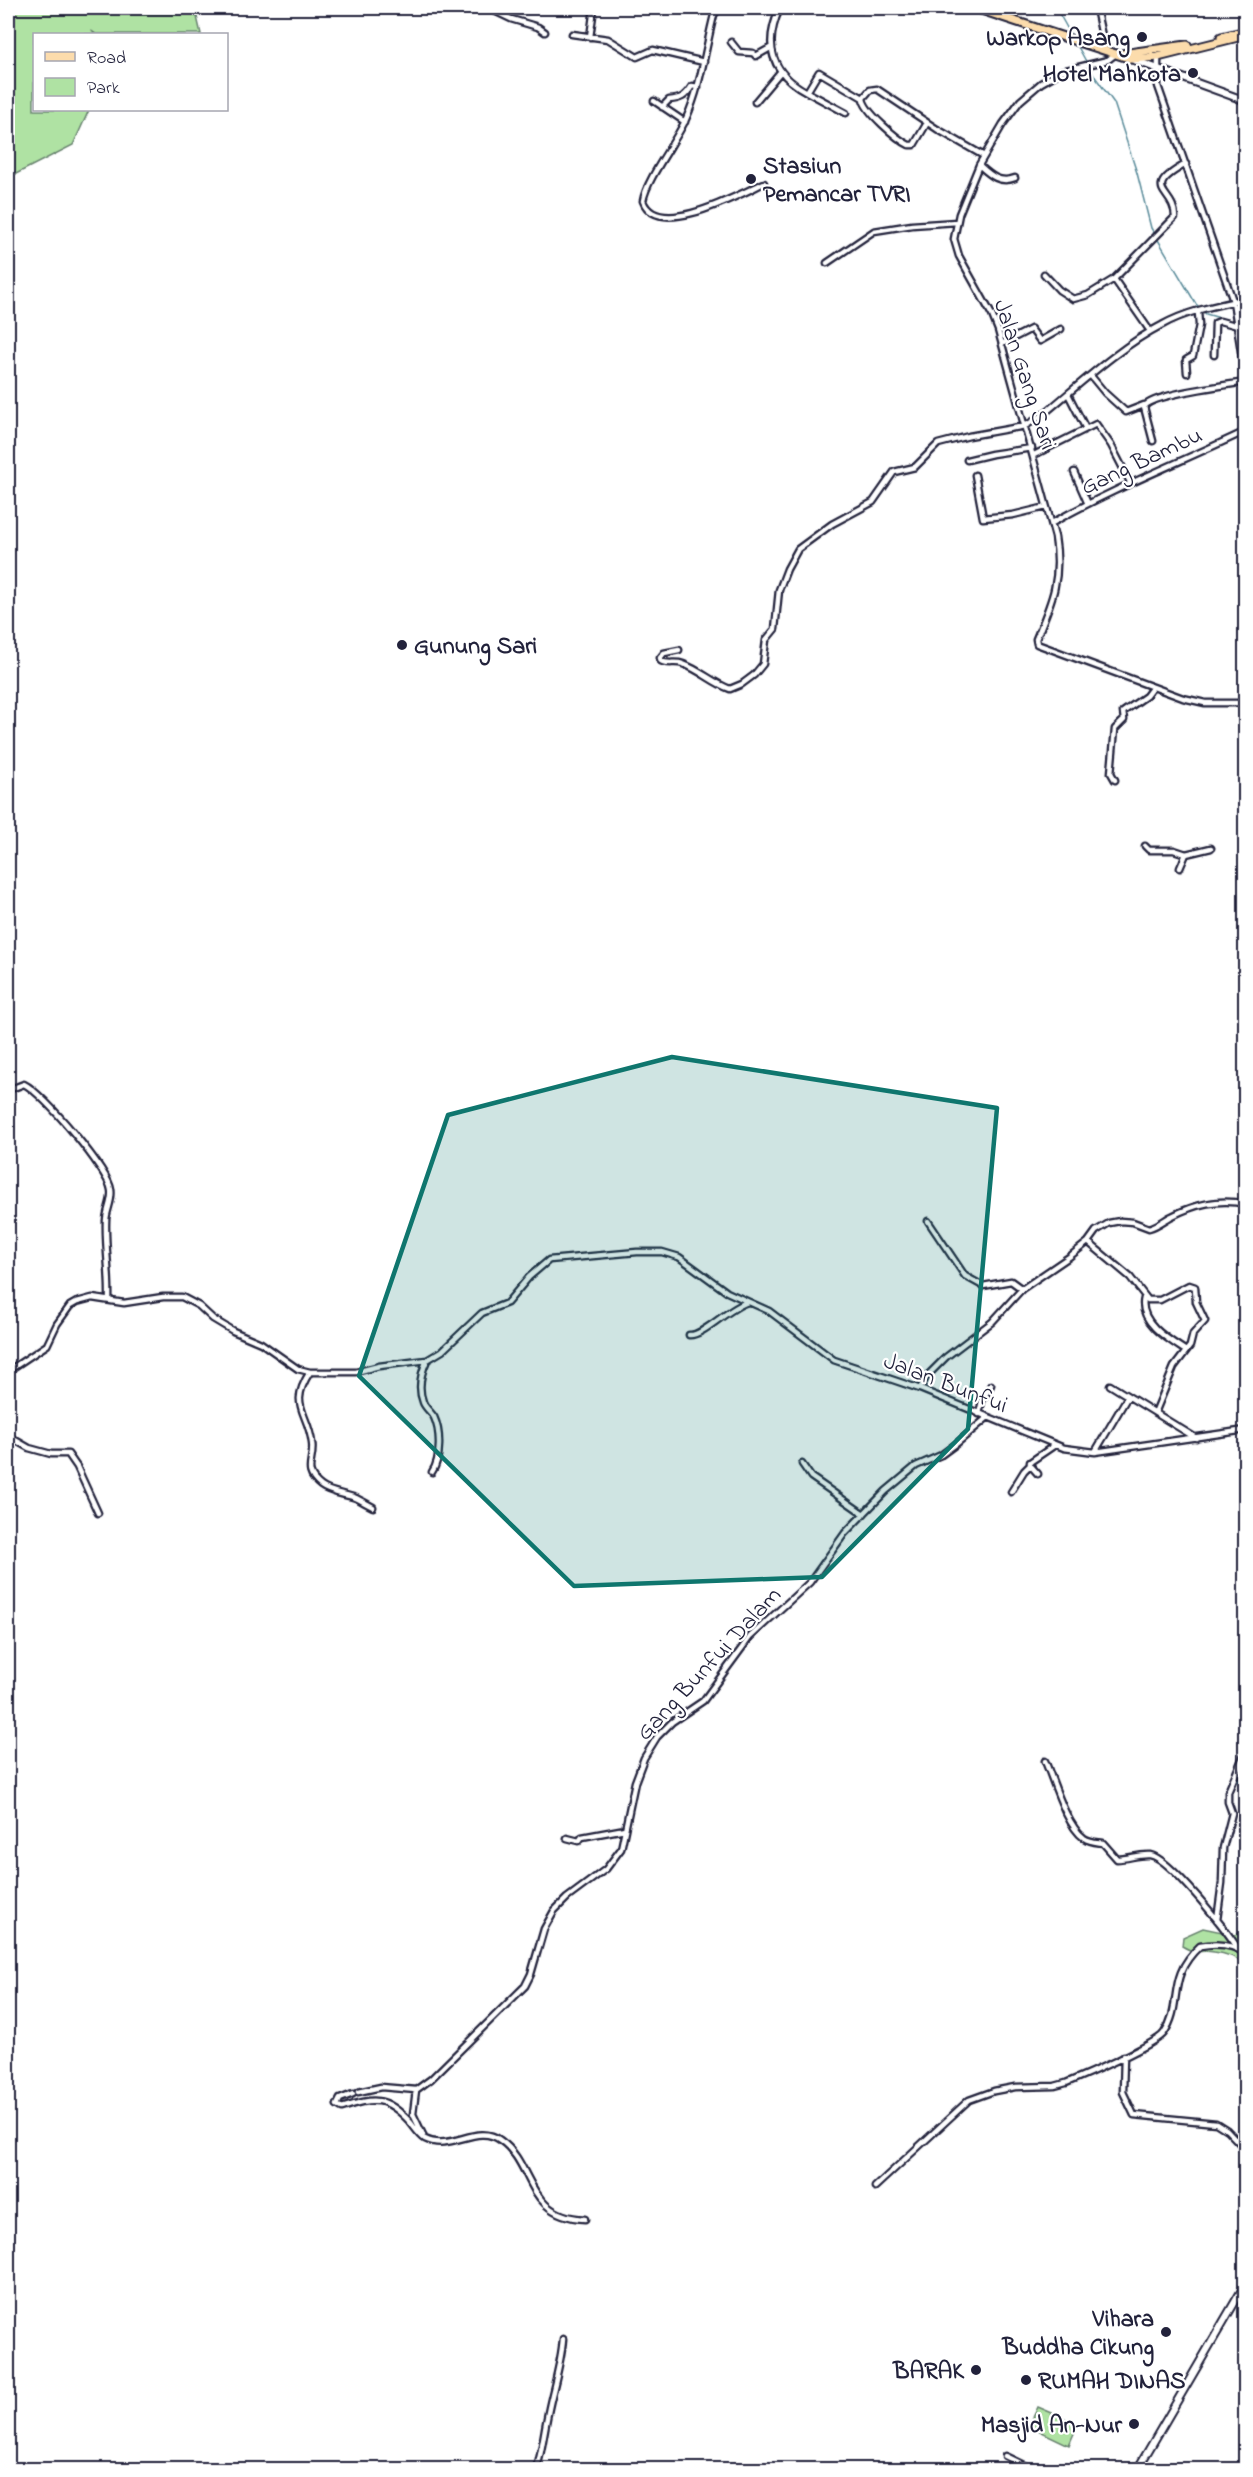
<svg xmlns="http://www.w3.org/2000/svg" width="1253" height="2477" viewBox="0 0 1253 2477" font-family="'Indie Flower',sans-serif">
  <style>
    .green { fill: #afe2a3; stroke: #68826f; stroke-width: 1.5 }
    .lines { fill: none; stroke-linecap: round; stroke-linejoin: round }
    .stream { stroke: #5a8b9a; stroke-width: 1.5 }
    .river { stroke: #80d1d9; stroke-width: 9 }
    .street-casing { stroke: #22223b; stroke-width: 9 }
    .secondary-casing { stroke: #22223b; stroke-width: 10 }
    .primary-casing { stroke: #22223b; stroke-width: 11 }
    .street { stroke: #fff; stroke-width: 4.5 }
    .secondary { stroke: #fff; stroke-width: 6 }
    .primary { stroke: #fcdcac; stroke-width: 7 }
    .marked { fill: #0f766e; fill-opacity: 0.2; stroke: #0f766e; stroke-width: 4.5; stroke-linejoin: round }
    .poi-dot { fill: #22223b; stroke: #fff; stroke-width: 2 }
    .labels { text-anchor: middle; stroke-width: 4.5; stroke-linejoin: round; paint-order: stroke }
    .poi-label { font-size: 24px; font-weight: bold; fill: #22223b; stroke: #fff; text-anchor: end }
    .street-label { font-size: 24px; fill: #22223b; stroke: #fff }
  </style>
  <rect width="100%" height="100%" fill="#fff"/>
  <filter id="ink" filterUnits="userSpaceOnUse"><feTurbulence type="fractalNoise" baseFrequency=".0167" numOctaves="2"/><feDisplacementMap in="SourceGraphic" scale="12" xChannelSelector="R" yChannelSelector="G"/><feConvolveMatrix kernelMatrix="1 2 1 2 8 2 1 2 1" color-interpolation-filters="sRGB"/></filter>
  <g filter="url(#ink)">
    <path class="green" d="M 8,8 L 195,8 L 201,34 L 96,34 L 93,32 L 94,34 L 34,34 L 34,110 L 89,110 L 73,145 L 8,178 Z
      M 1245,1925 L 1245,1965 C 1237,1958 1225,1953 1214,1952 C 1198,1949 1199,1956 1182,1946 L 1183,1937 L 1203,1928 L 1236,1935 Z
      M 1038,2407 L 1078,2424 L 1069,2445 L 1029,2426 Z"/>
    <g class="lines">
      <path class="stream" d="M 1056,8 L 1071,35
        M 1077,45 L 1093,74 L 1114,103 L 1137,173 L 1151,228 L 1196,304 L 1206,314 L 1234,322
        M 1238,323 L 1246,325"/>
      <path class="river" d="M 1238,1778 L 1246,1780"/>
      <defs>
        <path id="street" d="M 488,8 L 511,19 L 538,27 L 545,32
          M 719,8 L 714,15 C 705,50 701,86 686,119 C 676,141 646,180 643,201 C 658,240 740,194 764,183
          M 780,8 C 763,45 771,73 807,92 L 819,72 L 863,98
          M 1096,8 L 1105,50
          M 572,34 L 608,39 L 637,57 L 653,50 L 704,62
          M 590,37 L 594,8
          M 731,42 L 739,52 L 753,53 L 756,56 L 772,47
          M 1117,53 L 1108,60 L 1062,71 L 1041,83 L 1020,101 L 1003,124 L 979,165 L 959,214 L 954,239 L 959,256 L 992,315 L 998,330 L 1055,537 C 1062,579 1052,601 1036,639 L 1037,644 L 1183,698 L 1205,703 L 1246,703
          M 807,92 L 846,113
          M 863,98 L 870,90 L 877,89 L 937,129 L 984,156
          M 863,98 C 864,111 897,139 909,145 L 914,145 L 927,123
          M 654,101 L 685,122
          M 755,102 L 781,71
          M 662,107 L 669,100 C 681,99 685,97 692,86 L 698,87
          M 979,165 C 990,175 999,184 1015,178
          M 827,263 L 874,231 L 912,225 L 957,222
          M 1044,274 L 1059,290 L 1073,299 L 1088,295 L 1114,279
          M 1150,331 L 1114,279 L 1175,217 C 1175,190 1139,190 1186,164
          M 1002,344 L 1031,329 L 1040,341 L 1061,329
          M 1214,355 L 1215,323 L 1220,321 L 1238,326
          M 1187,373 L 1186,360 L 1193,356 L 1199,325 L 1198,312
          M 1091,376 L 1105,393 L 1126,412 L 1144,405
          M 1068,394 L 1086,429
          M 1153,441 L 1144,407 C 1152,394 1227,385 1246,382 L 1233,301 L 1158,86 L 1158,57
          M 1034,455 L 1096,424 L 1111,445 L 1130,482
          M 967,460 L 992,454 L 1032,448
          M 1074,472 L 1088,504
          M 975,475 L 983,518 L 1013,515 L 1046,507
          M 1052,523 C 1114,488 1181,462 1246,431
          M 679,650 L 664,653 L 660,658 L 661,661 C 668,665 675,661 683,664 C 700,670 713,683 730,689 L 742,684 L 754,675 L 763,664 L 766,640 L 775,629 L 779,590 L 787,569 L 798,549 L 832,524 L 873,502 L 894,472 L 915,467 L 938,444 L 969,436 L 1025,426 L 1040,417 C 1078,386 1119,347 1162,325 C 1187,311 1218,305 1246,299
          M 1115,780 L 1111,773 L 1115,729 L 1124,720 L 1123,712 L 1146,696 L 1152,688
          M 1145,846 L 1149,850 L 1174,850 L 1186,854 L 1211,848
          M 1180,868 L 1186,854
          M 8,1090 L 24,1084 C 43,1093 109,1171 111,1190 C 113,1200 106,1211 106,1221 C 105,1247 110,1273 109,1299
          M 928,1221 L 965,1276 L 983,1286 L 1011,1281 L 1022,1289
          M 1088,1242 L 1130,1277 L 1148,1300 L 1160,1300 L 1189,1285 L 1195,1287 L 1196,1302 L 1205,1321 L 1193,1334 L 1190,1346 L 1174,1367 L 1155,1413
          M 1144,1298 C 1138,1322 1169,1340 1186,1351
          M 689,1335 C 702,1337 729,1307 748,1302
          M 427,1360 C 421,1373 418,1389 423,1402 C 425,1408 431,1412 434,1417 C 441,1432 441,1459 432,1472
          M 8,1371 L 47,1345 L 57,1324 L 70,1306 L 77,1302 L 92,1298 L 124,1303 L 163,1297 L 182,1297 L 199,1306 L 213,1319 L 233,1331 L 261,1343 L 298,1369 L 310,1372 L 356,1372 L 379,1366 L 427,1360 L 442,1351 L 482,1313 L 507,1303 L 529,1277 L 549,1260 L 637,1252 L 662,1252 L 679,1257 L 727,1292 L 769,1311 L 834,1360 L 920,1389 L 1064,1448 L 1095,1452 L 1246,1430
          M 310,1372 C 288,1406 308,1411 312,1443 C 315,1462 301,1470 321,1486 C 330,1493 345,1494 356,1498 C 362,1501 367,1504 373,1507
          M 1110,1385 L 1196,1438
          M 920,1389 L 926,1377 L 946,1357 L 992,1322 L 1022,1289 L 1069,1257 L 1088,1242 L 1096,1231 L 1109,1223 L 1120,1221 L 1133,1222 L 1149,1228 C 1157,1226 1163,1221 1170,1217 C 1195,1204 1219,1198 1246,1204
          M 979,1414 L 982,1401 L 991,1385
          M 8,1436 L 29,1448 L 51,1454 L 68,1454 L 77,1467 L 98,1513
          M 1095,1452 L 1128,1396
          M 802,1464 L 811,1477 L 864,1514
          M 1038,1474 L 1030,1465 L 1030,1462 L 1055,1445
          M 1011,1492 L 1024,1471 L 1030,1465
          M 1045,1761 C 1054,1782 1066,1825 1084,1838 C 1090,1842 1096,1842 1103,1843 L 1117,1859 C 1128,1859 1139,1854 1150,1855 C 1170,1858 1227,1931 1239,1950
          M 567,1838 L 579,1841 L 582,1837 L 625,1829
          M 1217,1920 L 1222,1883 L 1223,1848 L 1232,1813 L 1228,1802 L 1228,1792 L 1246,1750
          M 1124,2056 L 1123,2092 L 1134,2115 L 1216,2123 L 1227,2130 L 1246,2150
          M 416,2090 L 413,2114 L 423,2135
          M 358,2092 L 381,2087 L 416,2090 L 431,2079 L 525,1986 L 531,1974 L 544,1929 L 554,1911 L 567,1898 L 606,1869 L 621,1849 L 635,1782 L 644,1758 L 657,1737 L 672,1722 L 703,1701 L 750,1637 L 810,1582 L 845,1533 L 886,1491 L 916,1466 L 941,1455 L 956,1444 L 988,1417
          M 353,2094 L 340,2099 L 337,2105 L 342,2108 C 375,2097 386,2096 410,2122 C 414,2127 420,2136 425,2139 C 451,2152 477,2123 500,2140 C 535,2164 524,2216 585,2219
          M 875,2187 L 969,2100 L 994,2091 L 1015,2087 L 1055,2086 L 1066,2083 C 1083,2076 1157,2044 1164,2033 C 1184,2004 1165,1978 1200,1946 C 1216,1943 1233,1944 1246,1954
          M 1005,2456 L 1034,2470
          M 539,2470 L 537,2468 C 542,2450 544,2432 548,2413 C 553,2387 561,2365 563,2339"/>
        <path id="secondary" d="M 1131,59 L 1246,101
          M 1137,2470 L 1246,2283"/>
        <path id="primary" d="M 975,8 L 1131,59 L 1158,57 L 1246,35
          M 1221,37 L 1246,31
          M 1121,54 L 1187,45"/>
      </defs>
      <use href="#street" class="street-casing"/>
      <use href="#secondary" class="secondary-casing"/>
      <use href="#primary" class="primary-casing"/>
      <use href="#street" class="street"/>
      <use href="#secondary" class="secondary"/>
      <use href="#primary" class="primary"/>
    </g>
  </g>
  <path class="marked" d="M 672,1057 L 997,1108 L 968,1429 L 822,1577 L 574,1586 L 359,1376 L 448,1115 Z"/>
  <g class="poi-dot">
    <circle cx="1142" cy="37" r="6"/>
    <circle cx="1193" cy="73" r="6"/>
    <circle cx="751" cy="179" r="6"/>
    <circle cx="402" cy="645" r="6"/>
    <circle cx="1166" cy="2332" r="6"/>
    <circle cx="976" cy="2370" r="6"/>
    <circle cx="1026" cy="2380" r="6"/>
    <circle cx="1134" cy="2424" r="6"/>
  </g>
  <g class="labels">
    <g class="poi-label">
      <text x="1130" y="45">Warkop Asang</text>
      <text x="1181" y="81">Hotel Mahkota</text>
      <text x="763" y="173" text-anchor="start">Stasiun<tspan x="763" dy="28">Pemancar TVRI</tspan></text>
      <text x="414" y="653" text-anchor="start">Gunung Sari</text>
      <text x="1154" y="2326">Vihara<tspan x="1154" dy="28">Buddha Cikung</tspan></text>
      <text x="964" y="2378">BARAK</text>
      <text x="1038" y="2388" text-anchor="start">RUMAH DINAS</text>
      <text x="1122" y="2432">Masjid An-Nur</text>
    </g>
    <g class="street-label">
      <text transform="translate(1026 374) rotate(72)" y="8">Jalan Gang Sari</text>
      <text transform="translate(1141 460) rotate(-25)" y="8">Gang Bambu</text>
      <text transform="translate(946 1382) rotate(21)" y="8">Jalan Bunfui</text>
      <text transform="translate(708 1663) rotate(-47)" y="8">Gang Bunfui Dalam</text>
    </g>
  </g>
  <rect width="1253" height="2477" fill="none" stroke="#fff" stroke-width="30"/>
  <rect x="15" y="15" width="1223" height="2447" fill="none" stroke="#22223b" stroke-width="2" filter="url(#ink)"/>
  <rect x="33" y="33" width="195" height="78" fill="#ffffff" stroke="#a7a7b1" stroke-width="1.5"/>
  <rect x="45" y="52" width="30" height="9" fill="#fcdcac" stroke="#a7a7b1" stroke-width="1.5"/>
  <text x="87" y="63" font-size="18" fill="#22223b">Road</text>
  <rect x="45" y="78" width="30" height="18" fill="#afe2a3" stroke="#a7a7b1" stroke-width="1.5"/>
  <text x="87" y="93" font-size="18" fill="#22223b">Park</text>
</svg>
